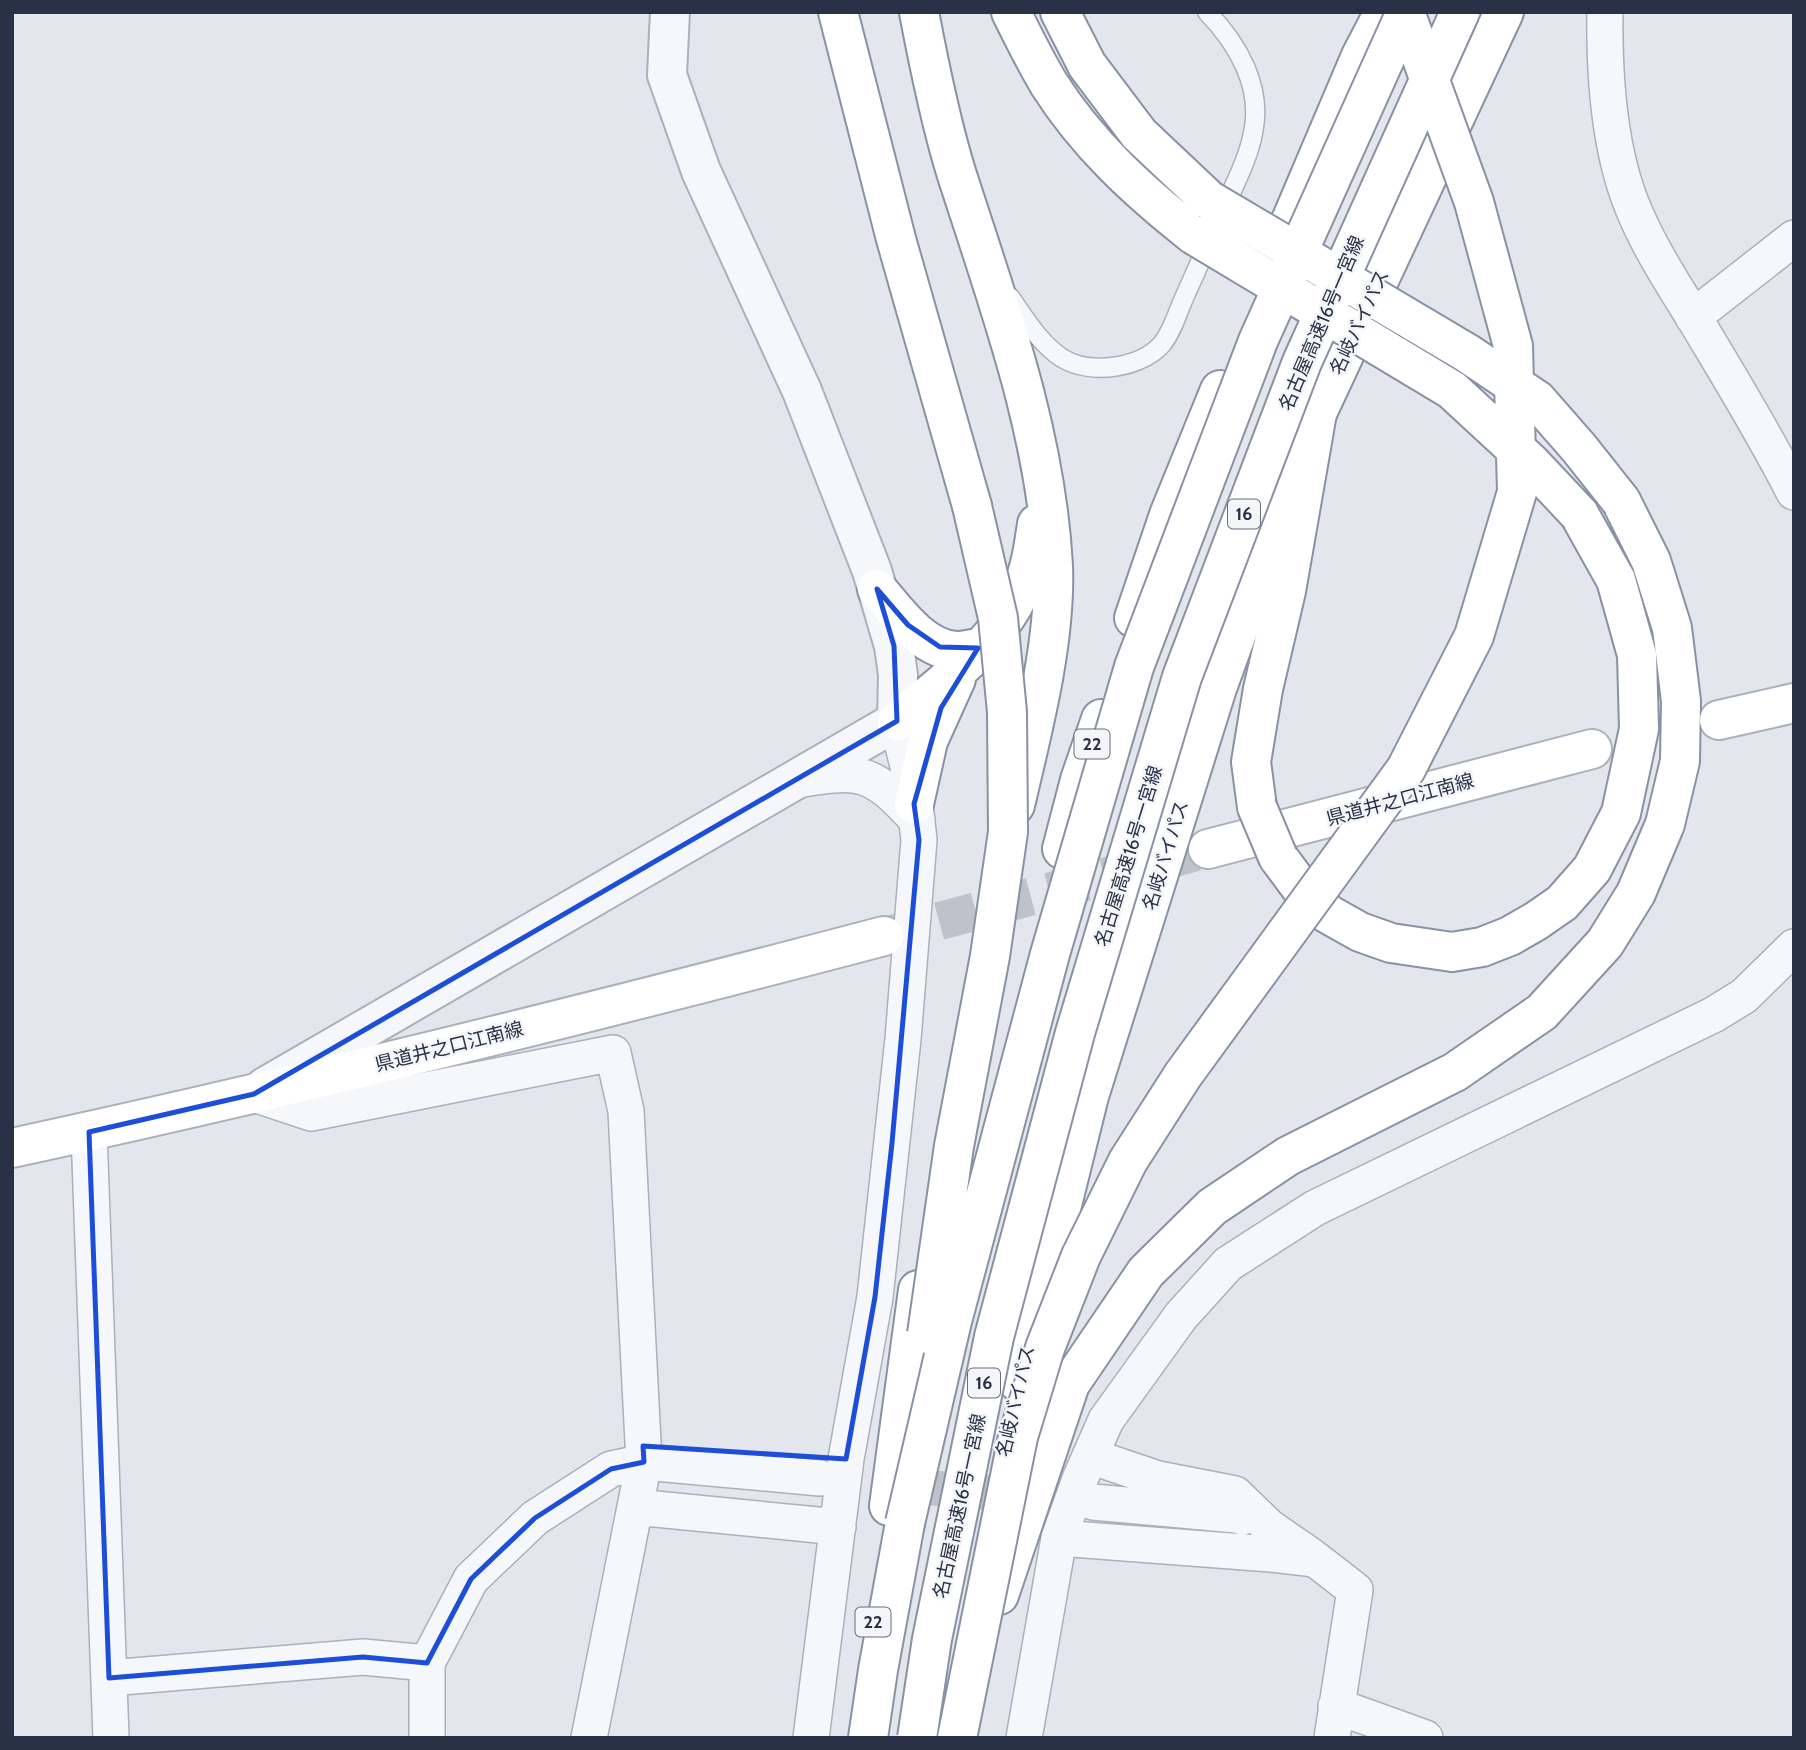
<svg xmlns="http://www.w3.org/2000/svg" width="1806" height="1750" viewBox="0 0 1806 1750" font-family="Cabin,'Noto Sans JP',sans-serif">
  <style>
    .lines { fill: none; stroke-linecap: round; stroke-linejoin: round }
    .minor-tunnel { stroke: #bec2cb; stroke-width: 35; stroke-dasharray: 35 18; stroke-linecap: butt }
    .secondary-tunnel { stroke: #bec2cb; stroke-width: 38; stroke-dasharray: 38 19; stroke-linecap: butt }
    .service-casing { stroke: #abb0ba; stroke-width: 21 }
    .minor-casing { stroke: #abb0ba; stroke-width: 38 }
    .tertiary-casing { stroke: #abb0ba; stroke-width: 42 }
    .secondary-casing { stroke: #abb0ba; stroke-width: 42 }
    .trunk-casing { stroke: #8991a4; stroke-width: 42 }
    .motorway-casing { stroke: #8991a4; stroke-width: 42 }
    .service { stroke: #f6f7fa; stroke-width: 18 }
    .minor { stroke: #f6f7fa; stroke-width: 35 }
    .tertiary { stroke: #f6f7fa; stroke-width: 38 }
    .secondary { stroke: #fff; stroke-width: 38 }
    .trunk { stroke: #fff; stroke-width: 38 }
    .motorway { stroke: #fff; stroke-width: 38 }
    .motorway-bridge-casing { stroke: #8991a4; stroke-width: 42; stroke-linecap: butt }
    .motorway-bridge { stroke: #fff; stroke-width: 38 }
    .marked { fill: none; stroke: #1d4ed8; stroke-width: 5; stroke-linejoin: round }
    .labels { text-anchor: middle; stroke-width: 5; stroke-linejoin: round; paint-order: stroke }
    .shield { fill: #f3f5f9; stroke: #666c7c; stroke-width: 2 }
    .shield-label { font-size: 18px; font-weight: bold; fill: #293146 }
    .street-label { font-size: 19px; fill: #293146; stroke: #f3f5f9 }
  </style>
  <rect width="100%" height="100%" fill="#e3e6ec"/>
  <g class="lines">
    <path class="minor-tunnel" d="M 820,1478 L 1093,1502"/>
    <path class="secondary-tunnel" d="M 884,936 L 1208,849"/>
    <defs>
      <path id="service" d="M 1207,12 C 1238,44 1263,87 1253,133 C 1248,160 1233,187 1222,213
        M 1010,297 C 1024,317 1040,344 1062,358 C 1089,375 1140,369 1162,344 C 1171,333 1176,318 1181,305 C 1190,284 1200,263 1209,241"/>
      <path id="minor" d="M 1605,12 C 1604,78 1609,155 1636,215 C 1652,252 1675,287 1696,321 C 1730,378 1764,433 1794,492
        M 1693,317 L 1794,238
        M 797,780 C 862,769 872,771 917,820
        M 254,1094 L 311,1113 L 613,1053 L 626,1111 L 644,1462 L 589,1738
        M 89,1132 L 111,1738
        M 1090,1456 L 1158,1479 L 1235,1494 L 1269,1527 L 1311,1556
        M 1093,1502 L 1236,1515 L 1243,1517
        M 635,1507 L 838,1527
        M 1059,1538 L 1271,1554 L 1315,1559 L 1355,1590 L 1332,1738
        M 109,1678 L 363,1657 L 427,1663
        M 1336,1706 L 1425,1738
        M 427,1738 L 427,1663 L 471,1579 L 535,1518 L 611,1469 L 644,1462 L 820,1478
        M 811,1738 L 846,1459 L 875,1297 L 903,1039 L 919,840 L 913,787 L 897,721
        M 1024,1738 L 1059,1538 L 1080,1479 L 1106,1420 L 1181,1316 L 1228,1264 L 1315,1208 L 1713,1015 L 1744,996 L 1794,947"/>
      <path id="tertiary" d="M 265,1087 L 897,721 L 898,675 L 894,646 L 872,571 L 802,391 L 701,171 L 667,75 L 670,12"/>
      <path id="secondary" d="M 1719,720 L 1794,703
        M 1208,849 L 1592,749
        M 12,1148 C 304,1085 595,1012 884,936"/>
      <path id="trunk" d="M 1270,270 L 1361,56 L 1384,12
        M 1134,618 L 1169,515 L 1220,390
        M 1062,849 L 1080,780 L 1101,719
        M 1018,1382 L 1089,1096 L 1217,688 L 1317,413 L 1504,12"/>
      <path id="motorway" d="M 838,12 L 896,239 L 972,506
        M 919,12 C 929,65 940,120 956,172 C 997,300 1046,430 1053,566 C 1056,642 1032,732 1015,805
        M 1011,12 C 1023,36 1035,61 1049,84 C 1087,144 1138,191 1194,235
        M 1060,12 L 1087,65 L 1139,134 L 1209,200
        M 877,589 C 897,612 922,649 956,651 C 963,651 971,649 978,648
        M 897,721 C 942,684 1000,642 1022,587 C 1031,568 1034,544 1037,524
        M 914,804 L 928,741 L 956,679
        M 1257,807 L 1251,762 L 1263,689 L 1286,591 L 1317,413
        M 1278,857 L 1301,888 L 1328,914 L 1360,932 L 1391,943 L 1452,952 L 1482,947 L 1510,936 L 1536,921 L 1562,903 L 1592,869 L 1621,813 L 1639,729 L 1637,655 L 1616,580 L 1579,514
        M 889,1506 L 918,1290
        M 999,1595 L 1070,1384 L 1146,1272 L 1212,1207 L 1288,1156 L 1455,1072 L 1542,1012 L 1605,943 L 1636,893 L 1665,824 L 1680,761 L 1681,701 L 1672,628 L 1651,561 L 1621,501
        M 868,1738 L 878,1670 L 905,1523"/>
    </defs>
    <use href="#service" class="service-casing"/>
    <use href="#minor" class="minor-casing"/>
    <use href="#tertiary" class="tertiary-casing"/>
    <use href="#secondary" class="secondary-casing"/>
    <use href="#trunk" class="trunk-casing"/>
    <use href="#motorway" class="motorway-casing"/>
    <use href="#service" class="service"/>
    <use href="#minor" class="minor"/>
    <use href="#tertiary" class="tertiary"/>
    <use href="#secondary" class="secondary"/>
    <use href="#trunk" class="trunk"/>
    <use href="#motorway" class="motorway"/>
    <defs>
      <path id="motorway-bridge" d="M 1209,200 L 1467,353 L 1537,400 L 1579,448 L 1621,501
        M 1194,235 L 1452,390 L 1531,463 L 1579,514
        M 1257,807 L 1278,857
        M 927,1334 L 954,1146 L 990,956 L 1008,832 L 1007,712 L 998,618 L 972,506
        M 905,1523 L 952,1321 L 1050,954 L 1134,667 L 1258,341 L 1406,12
        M 917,1738 L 932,1639 L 994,1337 L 1075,1033 L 1182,677 L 1302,362 L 1460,12
        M 957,1738 L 1018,1437 L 1045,1348 L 1081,1256 L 1128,1161 L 1183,1075 L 1406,769 L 1474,636 L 1517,492 L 1513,346 L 1474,202 L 1405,12"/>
    </defs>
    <use href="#motorway-bridge" class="motorway-bridge-casing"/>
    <use href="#motorway-bridge" class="motorway-bridge"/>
  </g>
  <path class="marked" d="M 877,589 L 908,625 L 940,647 L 978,648 L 941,708 L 914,804 L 919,840 L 892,1143 L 875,1297 L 846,1459 L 643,1446 L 644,1462 L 611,1469 L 535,1518 L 471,1579 L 427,1663 L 363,1657 L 109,1678 L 89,1132 L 254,1094 L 897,721 L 894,646 Z"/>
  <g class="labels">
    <g class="shield">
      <rect x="1228" y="499.5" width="32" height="29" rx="5"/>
      <rect x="1074.5" y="729.5" width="35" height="29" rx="5"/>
      <rect x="968" y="1368.5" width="32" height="29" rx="5"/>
      <rect x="855.5" y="1607.5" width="35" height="29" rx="5"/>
    </g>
    <g class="shield-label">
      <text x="1244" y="520">16</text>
      <text x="1092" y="750">22</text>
      <text x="984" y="1389">16</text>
      <text x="873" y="1628">22</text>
    </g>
    <g class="street-label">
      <text transform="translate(1359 322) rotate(-65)" y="7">名岐バイパス</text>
      <text transform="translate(1321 323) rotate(-67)" y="7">名古屋高速16号一宮線</text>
      <text transform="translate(1400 799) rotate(-15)" y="7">県道井之口江南線</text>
      <text transform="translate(1165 855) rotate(-73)" y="7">名岐バイパス</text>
      <text transform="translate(1128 856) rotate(-73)" y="7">名古屋高速16号一宮線</text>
      <text transform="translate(449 1046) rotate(-14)" y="7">県道井之口江南線</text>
      <text transform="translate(1015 1401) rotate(-77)" y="7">名岐バイパス</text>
      <text transform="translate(959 1506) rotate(-78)" y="7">名古屋高速16号一宮線</text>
    </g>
  </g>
  <rect width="1806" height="1750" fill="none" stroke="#293146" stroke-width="28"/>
</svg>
